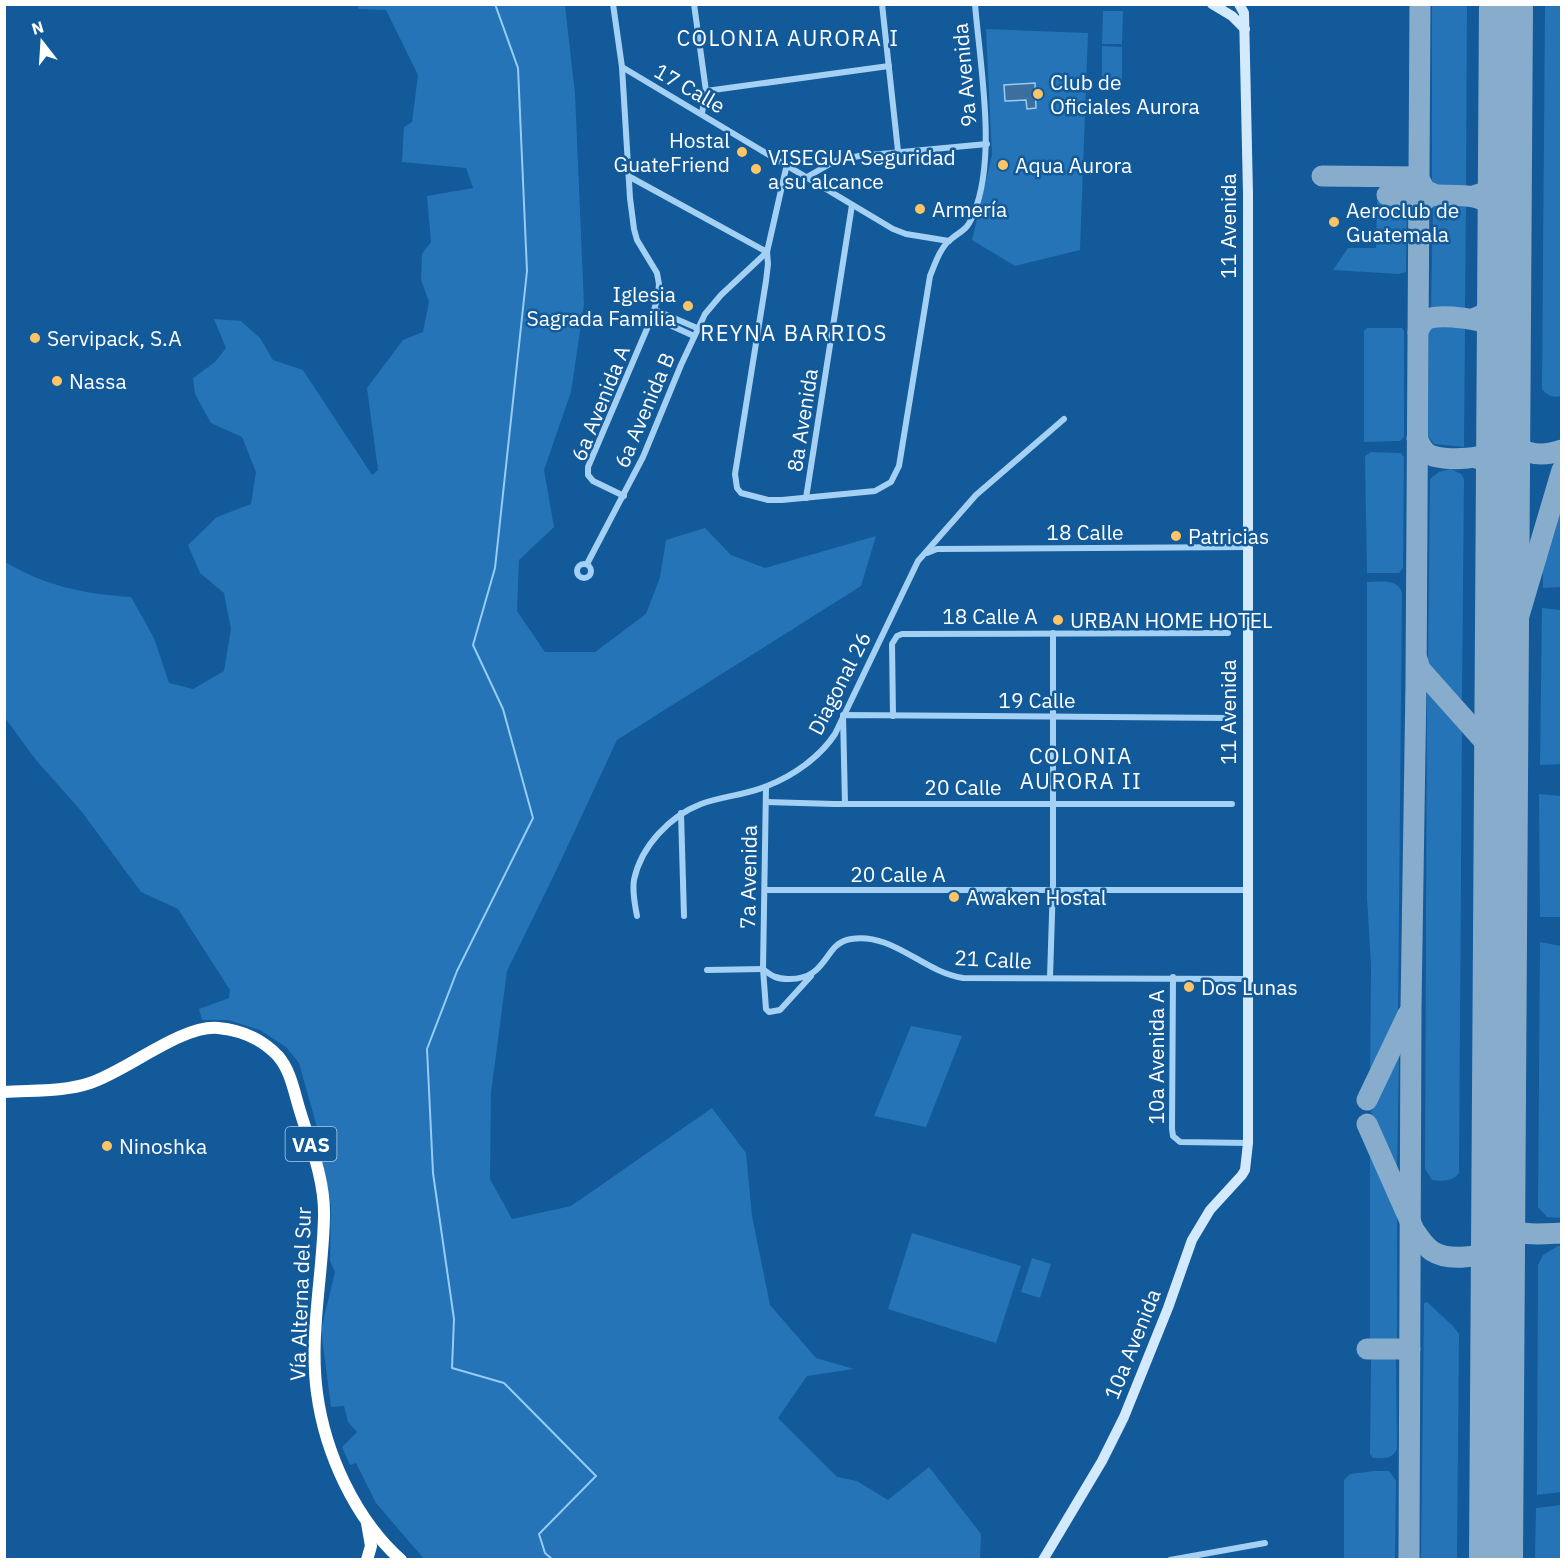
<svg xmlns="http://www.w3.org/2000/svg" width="1566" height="1564" font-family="'IBM Plex Sans',sans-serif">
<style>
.green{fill:#2474b7}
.water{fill:#3c6f9d;stroke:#96ccf7;stroke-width:1.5}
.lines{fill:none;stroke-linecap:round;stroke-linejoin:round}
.stream{stroke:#96ccf7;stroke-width:2}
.taxiway{stroke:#88accc;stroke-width:21}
.runway{stroke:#88accc;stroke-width:54}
.street{stroke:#a4d0f4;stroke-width:6}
.secondary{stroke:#d3e9fd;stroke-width:10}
.highway{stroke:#fff;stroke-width:12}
.poi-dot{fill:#ffc466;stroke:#125a99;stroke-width:2}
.labels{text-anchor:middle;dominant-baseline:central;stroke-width:5;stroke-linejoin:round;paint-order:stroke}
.shield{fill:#125a99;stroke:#b8cee0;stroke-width:1.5}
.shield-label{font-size:20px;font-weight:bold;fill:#fff}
.street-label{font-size:21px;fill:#fff;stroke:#125a99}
.poi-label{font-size:21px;fill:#fff;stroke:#125a99;text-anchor:start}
.neighbourhood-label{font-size:22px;letter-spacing:1.5px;fill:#fff;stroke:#125a99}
</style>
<rect width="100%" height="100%" fill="#125a99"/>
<g class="green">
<path d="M 357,5 L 565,5 L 575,94 L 584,304 L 571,392 L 544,470 L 554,527 L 519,560 L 517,611 L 545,652 L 595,652 L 646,614 L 660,577 L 666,540 L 705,528 L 731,555 L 765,568 L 876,536 L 861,586 L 617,740 L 556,871 L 507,971 L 491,1093 L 490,1179 L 512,1219 L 571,1206 L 712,1108 L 746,1153 L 752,1216 L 770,1305 L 816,1358 L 854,1369 L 807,1376 L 778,1418 L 837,1477 L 857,1481 L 888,1500 L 929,1467 L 981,1534 L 980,1559 L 424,1559 L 376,1503 L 356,1463 L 350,1465 L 342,1447 L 357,1432 L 348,1422 L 344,1406 L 331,1407 L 321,1330 L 335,1272 L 330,1261 L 331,1206 L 320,1150 L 322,1145 L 299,1063 L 286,1047 L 260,1030 L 228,1020 L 202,1020 L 199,1009 L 229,998 L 230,990 L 178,909 L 141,892 L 82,812 L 36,760 L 5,718 L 5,562 C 46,586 84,594 131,597 L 154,638 L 169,683 L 193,689 L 224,671 L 231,629 L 224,593 L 200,573 L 188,545 L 217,517 L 251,504 L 256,472 L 242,437 L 211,423 L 195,394 L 193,378 L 215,362 L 226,348 L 214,319 L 241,321 L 260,338 L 273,360 L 303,370 L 372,475 L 378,470 L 367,388 L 403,340 L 423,332 L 429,302 L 421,280 L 422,254 L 431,242 L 427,196 L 473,188 L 466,168 L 402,162 L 404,127 L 412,122 L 418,75 L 386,10 L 359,9 Z"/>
<polygon points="1432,5 1467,5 1466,187 1437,187 1432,181"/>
<path d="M 1545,5 L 1562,5 L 1562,396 C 1553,398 1547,396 1542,389 Z"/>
<polygon points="1103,11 1123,11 1122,44 1102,44"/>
<polygon points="986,29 1088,33 1080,250 1015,266 972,240 992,155"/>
<polygon points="1102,46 1122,47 1122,82 1102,82"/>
<polygon points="1377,201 1407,201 1406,272 1399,274 1333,270 1348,248 1376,248"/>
<polygon points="1433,202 1466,202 1465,313 1431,312"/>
<polygon points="1434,324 1465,324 1464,447 1434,444 1428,436 1429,329"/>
<polygon points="1367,328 1402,328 1404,331 1404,437 1400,441 1364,442 1364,331"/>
<polygon points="1371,452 1401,453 1404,457 1403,568 1399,573 1367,573 1365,456"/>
<polygon points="1451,469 1461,474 1464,479 1462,698 1460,700 1428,667 1430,479 1439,472"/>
<polygon points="1561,504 1561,587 1543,588 1543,567"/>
<path d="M 1367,582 C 1380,582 1398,578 1402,593 L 1398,1017 L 1370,1080 L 1371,965 L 1367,898 Z"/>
<polygon points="1542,608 1561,610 1561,764 1540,765"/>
<path d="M 1427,689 L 1462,726 L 1459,1173 C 1453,1182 1442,1181 1432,1180 L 1425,1169 Z"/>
<polygon points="1539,794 1561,796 1561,917 1540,917"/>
<polygon points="1540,942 1561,946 1561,1218 1547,1217 1538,1207"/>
<polygon points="911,1026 962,1036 926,1127 874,1116"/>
<polygon points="1394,1051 1398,1051 1399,1053 1397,1176 1371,1112"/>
<polygon points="1370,1147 1397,1211 1397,1341 1394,1344 1376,1344 1370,1338"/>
<polygon points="912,1233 1021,1266 996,1343 888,1309"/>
<polygon points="1558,1246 1561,1246 1561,1492 1537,1495 1538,1265 1543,1255"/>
<polygon points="1032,1258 1051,1264 1040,1298 1021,1292"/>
<polygon points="1427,1302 1453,1326 1459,1334 1457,1559 1421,1559 1424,1303"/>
<path d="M 1376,1356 L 1392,1356 L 1396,1360 L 1397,1449 C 1392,1460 1383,1458 1373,1458 L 1370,1454 L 1371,1360 Z"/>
<polygon points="1374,1471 1389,1471 1396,1481 1395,1559 1344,1559 1344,1480 1350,1474"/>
<polygon points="1561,1505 1561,1559 1535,1559 1536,1508"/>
</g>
<polygon class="water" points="1035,83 1036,108 1027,109 1026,100 1005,101 1004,85"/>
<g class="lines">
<polyline class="stream" points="495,4 518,68 527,271 495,568 473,645 503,709 533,818 457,971 427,1049 433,1173 454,1319 452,1368 504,1383 596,1476 539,1534 545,1553 553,1560"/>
<g class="taxiway">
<polyline points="1322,176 1418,177 1425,190 1435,195"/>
<polyline points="1387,195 1418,196"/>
<path d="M 1473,196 C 1490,191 1500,189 1505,170"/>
<path d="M 1424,201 L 1429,196 L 1435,195 C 1470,196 1496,191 1505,233"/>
<polyline points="1473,319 1493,310 1504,292"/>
<path d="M 1418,332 C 1420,326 1424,320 1430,318 C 1443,315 1484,318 1494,328 C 1499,333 1502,342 1504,349"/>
<path d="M 1503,429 C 1515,453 1537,459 1562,450"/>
<path d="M 1417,438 C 1420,444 1422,450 1428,454 C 1442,462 1493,460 1503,445"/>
<path d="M 1476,458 C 1489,460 1498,463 1503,475"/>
<polyline points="1417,659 1420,669 1427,677 1501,760"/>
<polyline points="1502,673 1562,470"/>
<path d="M 1475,729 C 1486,733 1492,731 1502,724"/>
<polyline points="1367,1100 1408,1014"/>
<path d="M 1367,1124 L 1414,1230 C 1419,1237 1424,1246 1432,1251 C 1447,1261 1476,1258 1491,1250 C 1501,1244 1509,1238 1519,1234"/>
<path d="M 1498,1223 C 1517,1237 1539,1234 1562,1233"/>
<polyline points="1474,1256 1491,1262 1498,1269"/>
<polyline points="1367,1349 1410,1349"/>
<polyline points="1409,1560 1411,1008 1416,684 1420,4"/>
</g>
<polyline class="runway" points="1496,1560 1506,4"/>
<g class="street">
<polyline points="613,4 622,67 630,198 634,229 637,240 657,273 659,284 658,296 652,317 588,467 588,475 593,481 624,496"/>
<polyline points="694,4 706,91 702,113"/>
<polyline points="882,4 898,151"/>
<polyline points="622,67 893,229 906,234 949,241"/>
<polyline points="706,91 889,66"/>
<path d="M 787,164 L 767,252 L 768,264 L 766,281 L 735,474 L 737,488 L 741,493 L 768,500 L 782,500 L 875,491 L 891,482 L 899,466 L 930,276 C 935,264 940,248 950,240 C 963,229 967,231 974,213 C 997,156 980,66 975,4"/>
<polyline points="807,177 835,161 859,156 987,144"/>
<polyline points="655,310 697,328"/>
<polyline points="652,317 694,336"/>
<polyline points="806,498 852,205"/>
<polyline points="927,553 937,549 1248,547"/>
<circle cx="584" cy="571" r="7"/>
<polyline points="587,564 643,457 681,365 705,314 721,295 767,252 630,177"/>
<polyline points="893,716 892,644 897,636 902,634 1228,633"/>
<polyline points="766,787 763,969 766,1009 769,1012 780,1010 811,976"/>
<polyline points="766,802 834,804 1232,804"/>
<polyline points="845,804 843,715 1231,718"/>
<polyline points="681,813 684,916"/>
<polyline points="765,890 1248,890"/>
<path d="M 637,916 C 635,905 632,892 634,880 C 641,846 670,816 701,804 C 723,796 746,795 767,786 C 793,776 820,757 835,734 L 918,561 L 976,495 L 1064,419"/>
<path d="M 763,969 C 771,976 777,979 788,979 C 829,980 823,943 851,939 C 893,932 923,972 963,978 L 1248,979"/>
<polyline points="707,970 763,969"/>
<polyline points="1050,977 1053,884 1053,633"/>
<polyline points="1173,977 1172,1129 1173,1136 1180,1142 1248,1143"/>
<polyline points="1170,1560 1265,1543"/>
</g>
<g class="secondary">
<polyline points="1212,4 1232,16 1245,29"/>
<polyline points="1043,1560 1102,1461 1124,1417 1168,1308 1192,1240 1210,1210 1242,1175 1245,1170 1248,1143 1248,194 1244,13 1239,4"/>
</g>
<g class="highway">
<path d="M 4,1092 C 33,1090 63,1092 90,1083 C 127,1071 181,1025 218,1028 C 241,1030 262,1039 278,1056 C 291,1071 294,1092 300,1111 C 310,1144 325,1180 324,1216 C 323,1275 309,1334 317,1393 C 325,1453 355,1519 401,1560"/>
<polyline points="367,1560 371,1546 367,1523"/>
</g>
</g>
<g class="poi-dot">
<circle cx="1038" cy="94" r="6"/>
<circle cx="742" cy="152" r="6"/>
<circle cx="1003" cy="165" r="6"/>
<circle cx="756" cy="169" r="6"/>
<circle cx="920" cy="209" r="6"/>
<circle cx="1334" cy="222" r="6"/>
<circle cx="688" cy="306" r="6"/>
<circle cx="35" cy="338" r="6"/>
<circle cx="57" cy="381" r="6"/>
<circle cx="1176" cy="536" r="6"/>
<circle cx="1058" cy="620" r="6"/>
<circle cx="954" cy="897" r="6"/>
<circle cx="1189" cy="987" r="6"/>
<circle cx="107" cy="1146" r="6"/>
</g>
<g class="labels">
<rect class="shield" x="285.5" y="1127" width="51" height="34" rx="4.5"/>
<g class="shield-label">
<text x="311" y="1144">VAS</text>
</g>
<g class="street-label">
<text transform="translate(964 75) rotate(-95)">9a Avenida</text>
<text transform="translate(690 88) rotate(30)">17 Calle</text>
<text transform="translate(1228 226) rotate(-90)">11 Avenida</text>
<text transform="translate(600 403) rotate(-68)">6a Avenida A</text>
<text transform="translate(644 410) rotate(-67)">6a Avenida B</text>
<text transform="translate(802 420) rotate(-81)">8a Avenida</text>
<text x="1085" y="532">18 Calle</text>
<text x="990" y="616">18 Calle A</text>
<text transform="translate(839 683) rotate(-63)">Diagonal 26</text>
<text x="1037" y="700">19 Calle</text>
<text transform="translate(1228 712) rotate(-90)">11 Avenida</text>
<text x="963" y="787">20 Calle</text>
<text x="898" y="874">20 Calle A</text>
<text transform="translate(748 877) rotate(-89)">7a Avenida</text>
<text transform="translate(993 959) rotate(3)">21 Calle</text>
<text transform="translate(1156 1057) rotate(-90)">10a Avenida A</text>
<text transform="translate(300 1294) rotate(-88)">Vía Alterna del Sur</text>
<text transform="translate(1132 1344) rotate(-68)">10a Avenida</text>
</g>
<g class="poi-label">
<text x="1050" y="82">Club de<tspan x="1050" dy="24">Oficiales Aurora</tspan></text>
<text x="730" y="140" text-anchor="end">Hostal<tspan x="730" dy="24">GuateFriend</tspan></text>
<text x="768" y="157">VISEGUA Seguridad<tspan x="768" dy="24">a su alcance</tspan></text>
<text x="1015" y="165">Aqua Aurora</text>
<text x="932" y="209">Armería</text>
<text x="1346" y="210">Aeroclub de<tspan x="1346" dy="24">Guatemala</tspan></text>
<text x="676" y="294" text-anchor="end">Iglesia<tspan x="676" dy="24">Sagrada Familia</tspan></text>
<text x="47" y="338">Servipack, S.A</text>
<text x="69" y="381">Nassa</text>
<text x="1188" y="536">Patricias</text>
<text x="1070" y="620">URBAN HOME HOTEL</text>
<text x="966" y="897">Awaken Hostal</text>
<text x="1201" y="987">Dos Lunas</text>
<text x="119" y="1146">Ninoshka</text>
</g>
<g class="neighbourhood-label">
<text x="788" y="37">COLONIA AURORA I</text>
<text x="794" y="332">REYNA BARRIOS</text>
<text x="1081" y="755">COLONIA<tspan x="1081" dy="25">AURORA II</tspan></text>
</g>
</g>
<rect width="1566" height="1564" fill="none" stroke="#ffffff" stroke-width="12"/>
<g transform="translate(42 42) rotate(343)" stroke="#125a99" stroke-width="4.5" paint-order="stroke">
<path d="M0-4.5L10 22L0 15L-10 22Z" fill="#ffffff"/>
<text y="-9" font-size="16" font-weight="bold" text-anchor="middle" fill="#ffffff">N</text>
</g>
</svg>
